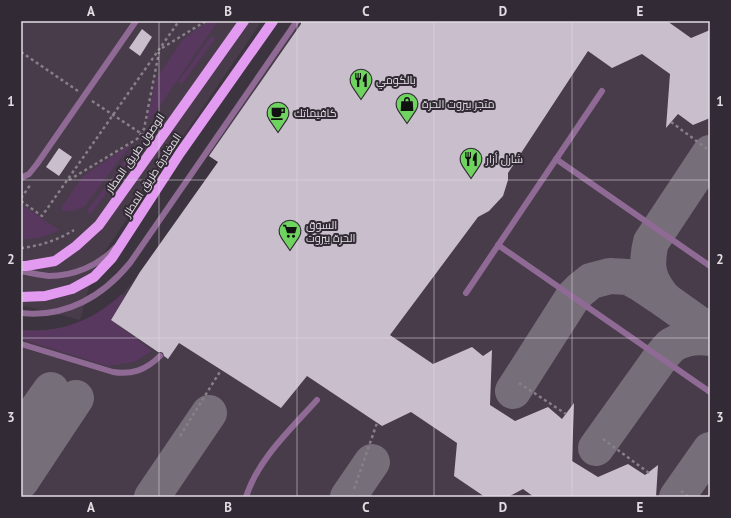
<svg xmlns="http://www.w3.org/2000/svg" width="731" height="518" font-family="'PT Sans',Cairo,sans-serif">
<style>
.built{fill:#483b4a}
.green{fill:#593860}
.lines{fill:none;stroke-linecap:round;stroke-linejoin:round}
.taxiway{stroke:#766e78;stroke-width:36}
.building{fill:#c9becb}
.path{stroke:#878088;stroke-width:2.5;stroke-dasharray:3 3;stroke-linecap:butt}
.service{stroke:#8e6a94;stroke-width:6}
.primary{stroke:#e39af1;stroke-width:10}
.primary-bridge{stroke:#e39af1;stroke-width:10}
.grid{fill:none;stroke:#e2dde3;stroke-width:1;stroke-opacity:0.55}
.labels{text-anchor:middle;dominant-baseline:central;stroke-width:4;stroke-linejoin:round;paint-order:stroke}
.poi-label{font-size:11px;fill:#e2dde3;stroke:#322a34;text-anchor:start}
.street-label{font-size:11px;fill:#e2dde3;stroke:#322a34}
.neatline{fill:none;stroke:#e2dde3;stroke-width:1.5}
.grid-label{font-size:13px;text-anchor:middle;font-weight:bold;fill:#e2dde3}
</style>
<rect width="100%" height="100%" fill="#3c343e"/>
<g class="built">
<polygon points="21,21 262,21 95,266 80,320 21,305"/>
<polygon points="293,21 710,21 710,497 21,497 21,330 40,331 66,327 89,318 99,312 111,304 122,295 131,284 218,162 203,151"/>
</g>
<g class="green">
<polygon points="208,21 218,21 150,120 147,119 156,79 183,39"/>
<polygon points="211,36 215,39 182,84 178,82"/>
<polygon points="129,145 130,146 85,206 74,211 63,211 61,208 83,176"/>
<polygon points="131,151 134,152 134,154 109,190 91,214 88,212 87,210 106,186"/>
<polygon points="21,204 59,230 43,237 21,240"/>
<path d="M 122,294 L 124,297 L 111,320 L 152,351 L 134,362 L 108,366 L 21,339 L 21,330 C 62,333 92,321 122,294 Z"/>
</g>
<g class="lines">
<g class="taxiway">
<path d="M 665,300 C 648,281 645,267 651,242 L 710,153"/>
<polyline points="513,391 573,297 580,290 591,281 610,276 628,277 641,284 665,300 710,332"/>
<polyline points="21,432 51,390"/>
<path d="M 596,448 L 661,357 C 664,354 668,348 672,345 C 683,338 697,336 710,338"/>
<polyline points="21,481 76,398"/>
<polyline points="152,497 209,413"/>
<polyline points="348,497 372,462"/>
<polyline points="677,497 710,450"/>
</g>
</g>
<g class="building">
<polygon points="301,21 667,21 691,38 710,30 710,118 693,125 678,114 666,128 670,74 642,54 612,68 588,51 508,173 508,180 503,196 489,211 478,217 390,335 433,364 472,347 483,356 492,350 490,405 515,421 548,407 562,419 574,403 572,461 598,477 628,464 645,475 658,465 656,497 534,497 523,489 508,497 485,497 454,476 457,443 411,412 382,426 307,376 281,408 179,343 168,359 164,356 163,353 161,352 158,352 111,320 140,272 218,162 209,156 301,24"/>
<polygon points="142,29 152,37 140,56 129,48"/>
<polygon points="59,148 72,157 59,176 46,167"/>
</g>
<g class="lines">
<g class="path">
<polyline points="162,48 206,21"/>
<polyline points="21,52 78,91"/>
<polyline points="92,101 148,138"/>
<polyline points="671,122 710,151"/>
<polyline points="69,180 137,139 141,134 144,129 159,52"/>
<polyline points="21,198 31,184"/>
<polyline points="21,201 42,216 179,21"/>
<path d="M 21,248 C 40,246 58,240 74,230"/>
<polyline points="519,383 566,414"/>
<polyline points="180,436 221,370"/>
<polyline points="603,439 649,473"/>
<polyline points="354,489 377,423"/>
<polyline points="681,491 689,497"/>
</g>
<g class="service">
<polyline points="556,159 710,266"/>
<polyline points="21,178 29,174 37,164 136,21"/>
<polyline points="498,245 710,392"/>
<path d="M 21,271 C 30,273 39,275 49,276 C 73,276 98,266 115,248"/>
<polyline points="466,293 602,91"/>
<path d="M 21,313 C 66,318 103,296 130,263 L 297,21"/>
<path d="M 21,344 L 113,372 C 132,375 146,370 160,356"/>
<path d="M 246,497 C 258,459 291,429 317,400"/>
</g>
<polyline class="primary" points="21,266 26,266 55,261 76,246 99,225 244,21"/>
<polyline class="primary-bridge" points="21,297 45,296 72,289 94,277 112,258 180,153 273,21"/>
</g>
<path class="grid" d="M 159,21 L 159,497M 297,21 L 297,497M 434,21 L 434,497M 572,21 L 572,497M 21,180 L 710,180M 21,338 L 710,338"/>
<defs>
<g id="restaurant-pin" transform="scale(1.15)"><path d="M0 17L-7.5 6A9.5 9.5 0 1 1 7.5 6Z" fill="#6fd35f" stroke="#322a34"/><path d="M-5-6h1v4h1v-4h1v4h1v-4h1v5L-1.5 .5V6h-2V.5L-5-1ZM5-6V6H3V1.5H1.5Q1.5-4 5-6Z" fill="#111"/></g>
<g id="shop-pin" transform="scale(1.15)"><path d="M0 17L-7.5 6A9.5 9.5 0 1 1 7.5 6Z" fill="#6fd35f" stroke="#322a34"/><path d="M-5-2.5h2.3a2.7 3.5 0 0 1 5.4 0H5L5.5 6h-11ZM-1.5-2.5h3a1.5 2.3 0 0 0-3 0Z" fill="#111"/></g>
<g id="cafe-pin" transform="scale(1.15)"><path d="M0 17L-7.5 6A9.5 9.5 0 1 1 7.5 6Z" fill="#6fd35f" stroke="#322a34"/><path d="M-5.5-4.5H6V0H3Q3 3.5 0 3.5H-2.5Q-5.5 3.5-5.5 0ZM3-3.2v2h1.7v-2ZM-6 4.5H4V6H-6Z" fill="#111"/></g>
<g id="supermarket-pin" transform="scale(1.15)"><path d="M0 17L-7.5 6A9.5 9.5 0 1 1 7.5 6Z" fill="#6fd35f" stroke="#322a34"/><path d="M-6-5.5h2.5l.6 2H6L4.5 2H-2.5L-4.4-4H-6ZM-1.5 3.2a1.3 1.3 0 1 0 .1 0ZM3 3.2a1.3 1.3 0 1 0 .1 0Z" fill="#111"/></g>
</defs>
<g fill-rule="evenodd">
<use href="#restaurant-pin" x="361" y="80"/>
<use href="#shop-pin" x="407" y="104"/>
<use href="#cafe-pin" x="278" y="113"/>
<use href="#restaurant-pin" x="471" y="159"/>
<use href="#supermarket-pin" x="290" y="231"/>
</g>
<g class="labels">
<g class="poi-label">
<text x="376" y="80">بالكومي</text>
<text x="422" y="104">متجر بيروت الحرة</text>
<text x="294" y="113">كافيماتك</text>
<text x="486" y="159">شارل أزار</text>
<text x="306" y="225">السوق<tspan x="306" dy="13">الحرة بيروت</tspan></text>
</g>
<g class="street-label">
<text transform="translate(135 153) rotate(-55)">الوصول طريق المطار</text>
<text transform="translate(152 175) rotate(-57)">المغادرة طريق المطار</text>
</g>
</g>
<rect width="731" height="518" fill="none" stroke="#322a34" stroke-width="44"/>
<rect x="22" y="22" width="687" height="474" class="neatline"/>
<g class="grid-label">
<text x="91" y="16">A</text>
<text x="228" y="16">B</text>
<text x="366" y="16">C</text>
<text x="503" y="16">D</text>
<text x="640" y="16">E</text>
<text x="11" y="106">1</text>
<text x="720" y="106">1</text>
<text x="11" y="264">2</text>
<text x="720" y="264">2</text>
<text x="11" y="422">3</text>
<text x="720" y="422">3</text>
<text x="91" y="512">A</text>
<text x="228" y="512">B</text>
<text x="366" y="512">C</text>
<text x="503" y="512">D</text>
<text x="640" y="512">E</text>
</g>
</svg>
